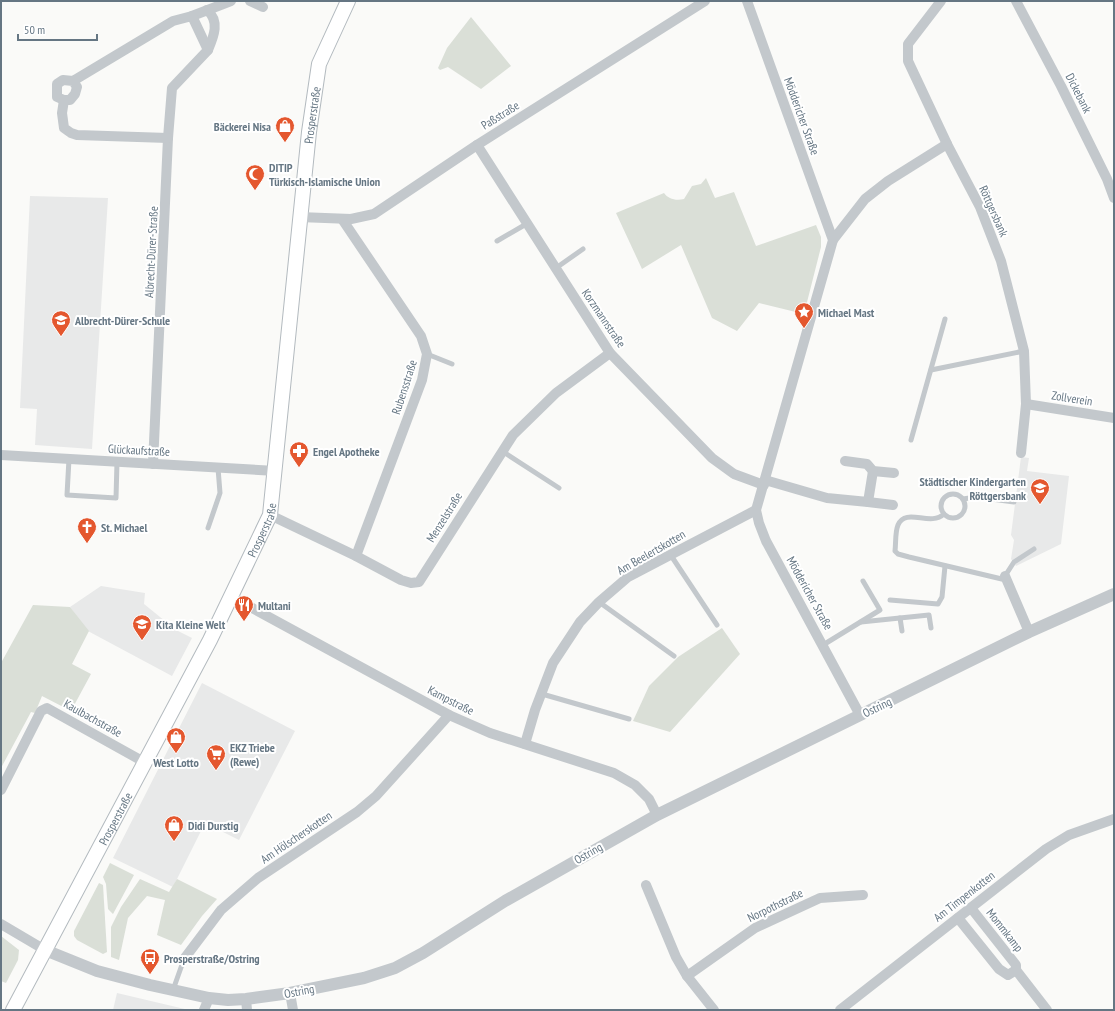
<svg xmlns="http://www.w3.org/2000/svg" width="1115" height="1011" font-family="'PT Sans Narrow',sans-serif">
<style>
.built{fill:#e8e9e9}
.green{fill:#dadfd7}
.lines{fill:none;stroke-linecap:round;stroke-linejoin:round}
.secondary-casing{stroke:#b3babf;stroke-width:16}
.service{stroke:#c3c8cc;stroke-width:5}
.minor{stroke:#c3c8cc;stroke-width:10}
.tertiary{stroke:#c3c8cc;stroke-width:12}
.secondary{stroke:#fff;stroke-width:14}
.labels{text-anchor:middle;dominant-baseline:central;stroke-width:4;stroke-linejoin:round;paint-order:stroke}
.street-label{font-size:12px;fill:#657683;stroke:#fff}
.poi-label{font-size:12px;font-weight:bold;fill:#657683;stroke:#fff;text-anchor:start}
</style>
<rect width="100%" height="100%" fill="#fafaf8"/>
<g class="built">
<polygon points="30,196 108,198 92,449 35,445 37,409 20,408"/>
<polygon points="1021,457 1029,458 1027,471 1069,476 1061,544 1016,566 1011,559 1014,540 1011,535"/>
<polygon points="101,586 145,593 144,604 176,630 192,638 172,676 86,630 70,607"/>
<polygon points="202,683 295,731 239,840 205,823 173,887 113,858"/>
<polygon points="117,993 189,1010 113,1010"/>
</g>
<g class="green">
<polygon points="471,17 511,66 481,89 448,67 440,70 438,68 447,48"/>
<path d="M 706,178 L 715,198 L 734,192 L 756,246 L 816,225 L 821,237 L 821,247 L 804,314 L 759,303 L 737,331 L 712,318 L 681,245 L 642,269 L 616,213 L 664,193 C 668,199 676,201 684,199 L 692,186 L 701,184 Z"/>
<polygon points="33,605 70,607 89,631 72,664 91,674 71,711 42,696 35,713 31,712 1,768 1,663"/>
<polygon points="722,628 740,654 670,732 633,721 649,686 678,657"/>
<polygon points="110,863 134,875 113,914 108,909 106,884 103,877"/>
<polygon points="140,879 169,892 177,879 217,899 202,916 181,945 157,935 165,900 147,896 128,918 119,960 111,957 111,927 121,907"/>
<polygon points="99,883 103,885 107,952 103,954 77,940 74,936 74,931"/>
<polygon points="1,936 19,950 18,960 6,983 1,981"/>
</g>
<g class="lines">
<g class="secondary-casing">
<g id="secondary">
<path id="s1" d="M 13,1010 L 210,640 L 270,515 L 309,132 L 319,64 L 348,1"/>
</g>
</g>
<g class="service">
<polyline points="497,241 528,223"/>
<polyline points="556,268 583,249"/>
<polyline points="427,354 452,364"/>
<polyline points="931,370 1024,351"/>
<polyline points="911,440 945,319"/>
<polyline points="502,451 559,488"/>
<polyline points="69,459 67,495 116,498 117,462"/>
<circle cx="953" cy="506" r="12"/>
<polyline points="963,499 976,497 1014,502"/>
<path d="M 944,514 C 930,527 906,507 898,525 C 895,532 896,543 895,551 L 898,554 L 909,557 L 1006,580"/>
<polyline points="208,528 220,493 218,468"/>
<polyline points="670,554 717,625"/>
<polyline points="1005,576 1014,562 1034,549"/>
<polyline points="890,600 938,604 942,597 945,566"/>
<polyline points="599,602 674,656"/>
<polyline points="900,618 902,631"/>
<polyline points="861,622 929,615 931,628"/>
<polyline points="823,645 880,610 863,581"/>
<polyline points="542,694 629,719"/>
<polyline points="173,990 184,959"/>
</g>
<g class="minor">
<polyline points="250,1 263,7"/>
<polyline points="747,1 833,240 756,510 759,523 766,541 860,715"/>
<polyline points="941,1 908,44 908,61 947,144 980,207 1001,261 1024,351 1026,404 1021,453"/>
<polyline points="1016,1 1061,86 1107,179 1114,198"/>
<path d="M 207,10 C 220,21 214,36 208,50"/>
<polyline points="192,16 231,1"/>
<polyline points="73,81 77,87 75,94 70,100 64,100 57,97 57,84 63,80 73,81 173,21 192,16 208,50 172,88 168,138 153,464"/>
<polyline points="64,100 62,113 64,128 71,133 77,135 168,138"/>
<polyline points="477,145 610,353 712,458 734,474 764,485"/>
<polyline points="299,217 351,219 374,214 477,145 705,1"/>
<polyline points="342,219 421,336 427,354 422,380 356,556"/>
<polyline points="833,240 865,199 888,181 947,144"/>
<polyline points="1026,404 1114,418"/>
<polyline points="1,455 276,471"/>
<polyline points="845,461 867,464 873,471 894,473"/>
<polyline points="765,480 827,498 868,502 873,471"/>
<polyline points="868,502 893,505"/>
<polyline points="270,515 356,556 401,580 411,583 419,582 513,435 556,393 610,353"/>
<polyline points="1005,576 1029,632"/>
<polyline points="232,597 449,715 490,733 614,773 635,785 649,799 657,815"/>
<polyline points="525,744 535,710 553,663 580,622 599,602 628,577 756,510"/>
<polyline points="1,790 41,711 47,708 146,763"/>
<polyline points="646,885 676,957 687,976 714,1010"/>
<polyline points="971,908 1016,965 1016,970 1047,1010"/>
<polyline points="958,918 999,969 1008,975 1016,970"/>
<polyline points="1,924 45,950"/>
<polyline points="184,959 221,910 258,878 357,812 376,796 449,715"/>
<polyline points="687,976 755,928 820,898 863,895"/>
<polyline points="290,993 293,1010"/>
<polyline points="246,999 247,1010"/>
<polyline points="204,1010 209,998"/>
<polyline points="840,1010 1046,849 1069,835 1114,819"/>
</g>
<polyline class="tertiary" points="45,950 97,971 150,985 209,998 228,1000 246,999 290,993 364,978 395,968 423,953 505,901 657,815 1029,632 1114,594"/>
<use href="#secondary" class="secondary"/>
</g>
<defs>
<g id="shop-pin" transform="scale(1)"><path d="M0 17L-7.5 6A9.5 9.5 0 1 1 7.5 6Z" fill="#e4572e" stroke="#fff"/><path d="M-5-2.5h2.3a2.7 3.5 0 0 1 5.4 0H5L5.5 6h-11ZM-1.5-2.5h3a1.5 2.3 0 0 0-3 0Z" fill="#fff"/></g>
<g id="mosque-pin" transform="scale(1)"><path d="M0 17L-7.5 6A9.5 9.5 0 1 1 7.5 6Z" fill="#e4572e" stroke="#fff"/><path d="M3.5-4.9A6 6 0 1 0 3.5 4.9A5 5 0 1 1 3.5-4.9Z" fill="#fff"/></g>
<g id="sight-pin" transform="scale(1)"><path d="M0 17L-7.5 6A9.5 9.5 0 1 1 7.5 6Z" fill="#e4572e" stroke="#fff"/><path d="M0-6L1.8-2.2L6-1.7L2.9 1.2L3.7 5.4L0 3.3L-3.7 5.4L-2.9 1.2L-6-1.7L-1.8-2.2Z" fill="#fff"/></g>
<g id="school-pin" transform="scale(1)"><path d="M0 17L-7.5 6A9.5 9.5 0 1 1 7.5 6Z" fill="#e4572e" stroke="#fff"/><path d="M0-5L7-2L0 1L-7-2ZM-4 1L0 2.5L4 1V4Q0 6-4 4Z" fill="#fff"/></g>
<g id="pharmacy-pin" transform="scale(1)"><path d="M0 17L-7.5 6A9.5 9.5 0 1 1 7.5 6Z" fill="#e4572e" stroke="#fff"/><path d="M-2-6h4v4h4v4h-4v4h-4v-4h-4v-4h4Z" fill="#fff"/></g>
<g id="church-pin" transform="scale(1)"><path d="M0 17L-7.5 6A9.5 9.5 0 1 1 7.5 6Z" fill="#e4572e" stroke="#fff"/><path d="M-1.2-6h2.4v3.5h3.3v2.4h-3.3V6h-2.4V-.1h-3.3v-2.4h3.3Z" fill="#fff"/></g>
<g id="restaurant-pin" transform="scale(1)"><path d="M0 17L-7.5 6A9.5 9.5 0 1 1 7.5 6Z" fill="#e4572e" stroke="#fff"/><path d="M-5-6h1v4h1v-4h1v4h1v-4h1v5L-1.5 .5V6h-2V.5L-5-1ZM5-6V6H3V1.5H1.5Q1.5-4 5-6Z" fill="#fff"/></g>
<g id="supermarket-pin" transform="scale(1)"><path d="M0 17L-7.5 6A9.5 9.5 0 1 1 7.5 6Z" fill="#e4572e" stroke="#fff"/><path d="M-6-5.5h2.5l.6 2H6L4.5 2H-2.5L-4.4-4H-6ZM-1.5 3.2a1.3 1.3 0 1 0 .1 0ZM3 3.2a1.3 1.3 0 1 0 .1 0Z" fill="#fff"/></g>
<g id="bus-pin" transform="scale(1)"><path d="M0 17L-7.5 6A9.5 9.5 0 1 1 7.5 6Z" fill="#e4572e" stroke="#fff"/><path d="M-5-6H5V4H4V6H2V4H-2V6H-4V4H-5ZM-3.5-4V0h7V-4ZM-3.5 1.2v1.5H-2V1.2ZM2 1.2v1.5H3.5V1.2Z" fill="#fff"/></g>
</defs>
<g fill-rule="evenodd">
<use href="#shop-pin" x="285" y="126"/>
<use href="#mosque-pin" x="255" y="174"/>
<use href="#sight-pin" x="804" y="312"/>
<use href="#school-pin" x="61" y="320"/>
<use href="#pharmacy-pin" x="299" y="451"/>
<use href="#school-pin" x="1040" y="488"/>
<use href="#church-pin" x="87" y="527"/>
<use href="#restaurant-pin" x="244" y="605"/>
<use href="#school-pin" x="142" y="624"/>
<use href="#shop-pin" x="176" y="737"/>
<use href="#supermarket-pin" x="216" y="754"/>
<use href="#shop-pin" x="174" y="825"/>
<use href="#bus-pin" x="150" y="958"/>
</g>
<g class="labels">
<g class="street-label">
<text transform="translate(1079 93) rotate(63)">Dickebank</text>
<text stroke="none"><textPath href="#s1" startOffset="960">Prosperstraße</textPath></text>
<text transform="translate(500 115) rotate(-32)">Paßstraße</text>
<text transform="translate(802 116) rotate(70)">Möddericher Straße</text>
<text transform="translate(994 211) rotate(66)">Röttgersbank</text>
<text transform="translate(151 252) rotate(-87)">Albrecht-Dürer-Straße</text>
<text transform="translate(604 318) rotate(56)">Korzmannstraße</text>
<text transform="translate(404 387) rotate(-72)">Rubensstraße</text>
<text transform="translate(1072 398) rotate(9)">Zollverein</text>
<text transform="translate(139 450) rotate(3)">Glückaufstraße</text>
<text transform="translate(444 517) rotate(-58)">Menzelstraße</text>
<text stroke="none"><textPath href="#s1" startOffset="541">Prosperstraße</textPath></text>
<text transform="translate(651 552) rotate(-30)">Am Beelertskotten</text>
<text transform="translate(810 593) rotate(61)">Möddericher Straße</text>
<text transform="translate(451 700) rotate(27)">Kampstraße</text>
<text transform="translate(877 707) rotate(-26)">Ostring</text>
<text transform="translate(93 718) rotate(29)">Kaulbachstraße</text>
<text stroke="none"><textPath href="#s1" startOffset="217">Prosperstraße</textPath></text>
<text transform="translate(296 837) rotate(-34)">Am Hölscherskotten</text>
<text transform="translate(588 853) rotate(-30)">Ostring</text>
<text transform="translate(964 896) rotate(-38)">Am Timpenkotten</text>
<text transform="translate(775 905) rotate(-26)">Norpothstraße</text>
<text transform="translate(1005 930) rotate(52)">Mommkamp</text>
<text transform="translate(299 991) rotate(-11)">Ostring</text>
</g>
<g class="poi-label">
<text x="271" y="126" text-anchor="end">Bäckerei Nisa</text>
<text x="269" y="167">DITIP<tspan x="269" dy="14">Türkisch-Islamische Union</tspan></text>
<text x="818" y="312">Michael Mast</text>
<text x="75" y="320">Albrecht-Dürer-Schule</text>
<text x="313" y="451">Engel Apotheke</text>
<text x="1026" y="481" text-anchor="end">Städtischer Kindergarten<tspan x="1026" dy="14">Röttgersbank</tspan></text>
<text x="101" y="527">St. Michael</text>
<text x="258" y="605">Multani</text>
<text x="156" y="624">Kita Kleine Welt</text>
<text x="230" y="747">EKZ Triebe<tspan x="230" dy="14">(Rewe)</tspan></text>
<text x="176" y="762" text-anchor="middle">West Lotto</text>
<text x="188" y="825">Didi Durstig</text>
<text x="164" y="958">Prosperstraße/Ostring</text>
</g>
</g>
<rect width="1115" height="1011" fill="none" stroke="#657683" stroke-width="4"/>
<path d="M18 34v6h79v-6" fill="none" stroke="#657683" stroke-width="2"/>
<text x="24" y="34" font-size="12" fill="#657683" stroke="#ffffff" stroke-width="3" paint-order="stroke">50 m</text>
</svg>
